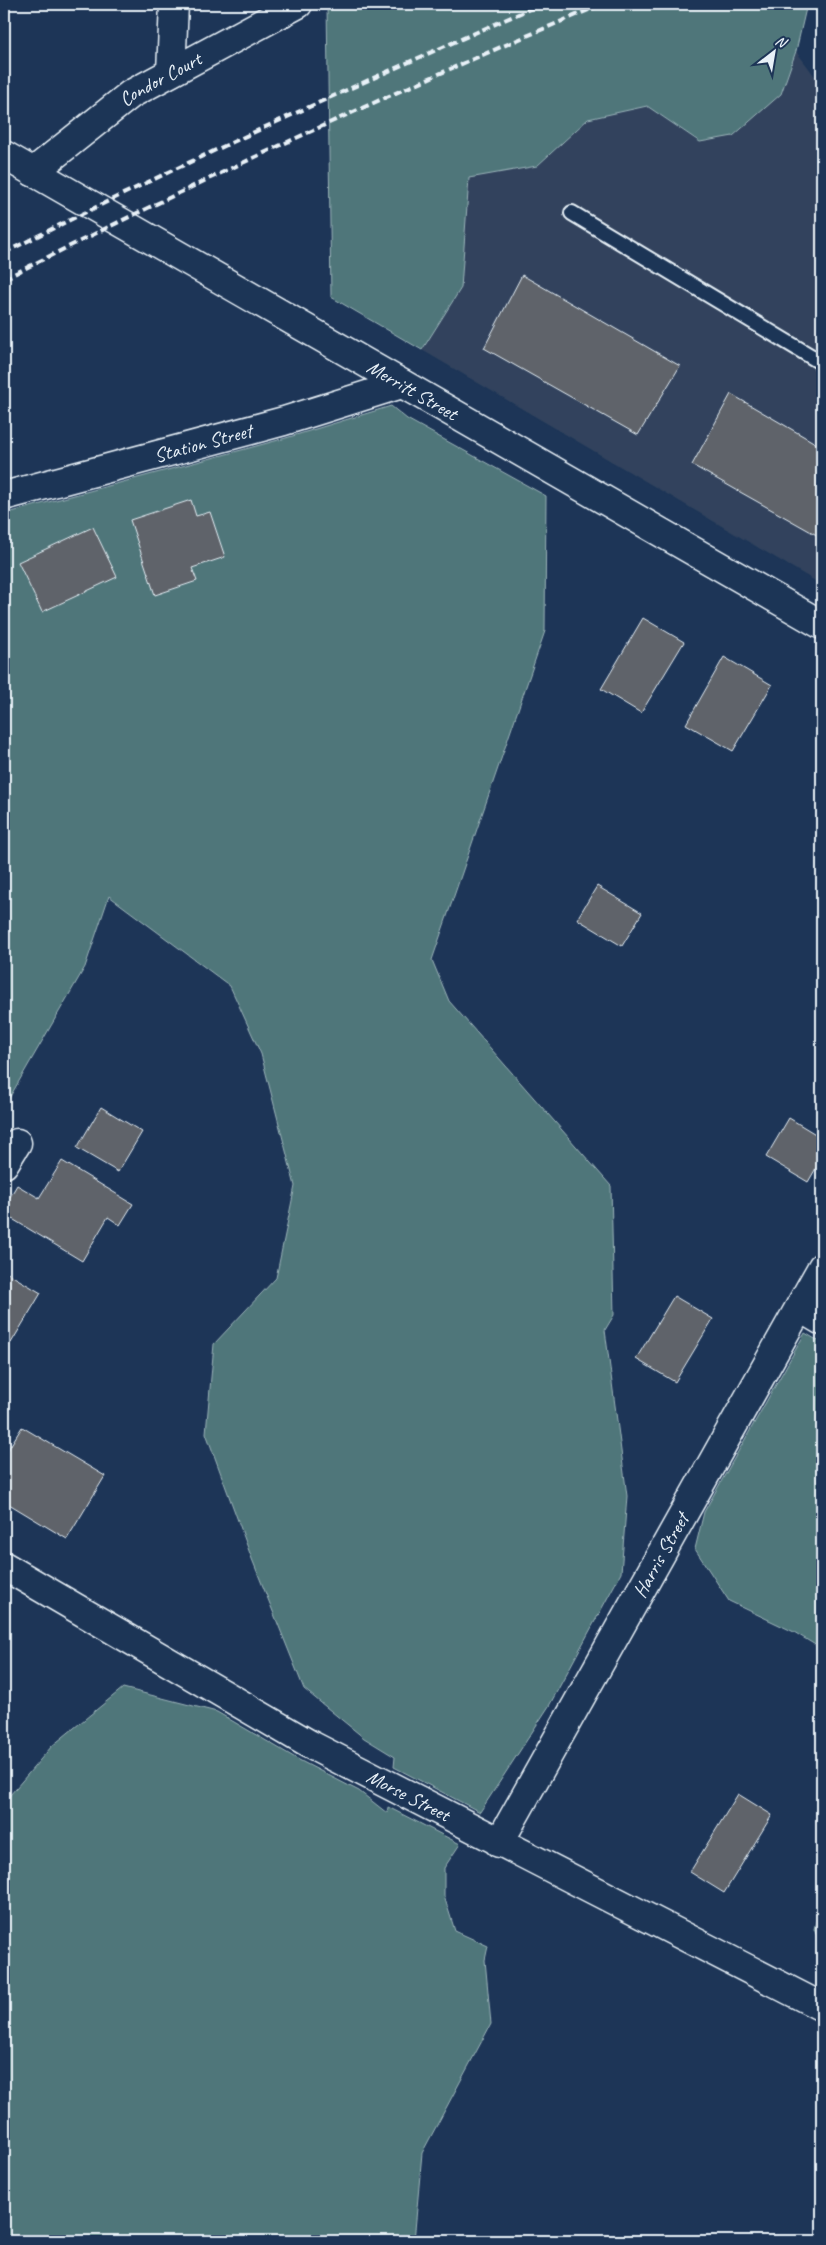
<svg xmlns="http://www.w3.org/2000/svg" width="826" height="2245" font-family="Caveat,sans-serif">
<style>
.built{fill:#31435d}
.green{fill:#4f767a;stroke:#9cb4b9}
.building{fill:#5f646a;stroke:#e8f1f8}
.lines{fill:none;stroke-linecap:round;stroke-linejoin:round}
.lane-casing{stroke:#e8f1f8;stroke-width:18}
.street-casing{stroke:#e8f1f8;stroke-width:31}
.secondary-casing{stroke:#e8f1f8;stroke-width:31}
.lane{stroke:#1d3557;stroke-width:14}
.street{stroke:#1d3557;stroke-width:28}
.secondary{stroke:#1d3557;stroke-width:28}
.rail{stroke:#e8f1f8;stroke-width:4;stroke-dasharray:8 4;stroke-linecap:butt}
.labels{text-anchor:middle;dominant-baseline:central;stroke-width:4;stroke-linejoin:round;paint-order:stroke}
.street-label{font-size:20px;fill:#e8f1f8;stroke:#1d3557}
</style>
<rect width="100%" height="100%" fill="#1d3557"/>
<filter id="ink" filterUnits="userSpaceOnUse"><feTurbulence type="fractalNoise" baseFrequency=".02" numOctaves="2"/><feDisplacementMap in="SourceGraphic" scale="10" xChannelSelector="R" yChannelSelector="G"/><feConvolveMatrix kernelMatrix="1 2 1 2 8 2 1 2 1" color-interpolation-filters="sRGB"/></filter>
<g filter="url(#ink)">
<polygon class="built" points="796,51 822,86 822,585 422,350 461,288 469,178 537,166 588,119 647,106 700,142 781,94"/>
<g class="green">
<polygon points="327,4 807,4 796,51 781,94 733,136 700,142 647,106 588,119 537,166 469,178 461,288 422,350 331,297"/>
<polygon points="391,406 407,419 546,496 545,631 432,960 449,1001 611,1186 614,1315 605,1330 627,1496 621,1573 549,1706 480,1812 394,1767 395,1757 364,1738 304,1689 252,1559 206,1433 214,1344 276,1278 295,1186 261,1054 230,986 109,896 85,967 4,1107 4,514 286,438"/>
<polygon points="805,1333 822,1343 822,1649 794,1632 729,1601 695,1549 704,1512"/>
<polygon points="123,1688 217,1712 299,1760 359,1791 387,1813 388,1807 460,1844 444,1868 444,1896 455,1931 488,1946 485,1960 491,2024 422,2153 414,2241 4,2241 4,1802 52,1746"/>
<polygon points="822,1899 822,1948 814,1929"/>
</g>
<g class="building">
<polygon points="522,275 680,366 638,435 484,348"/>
<polygon points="731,394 822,447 822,538 692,465"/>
<polygon points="191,500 196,516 210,512 225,557 192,568 197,581 155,595 130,520"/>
<polygon points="93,527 117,577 42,612 18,562"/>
<polygon points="643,618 684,642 641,713 601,689"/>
<polygon points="724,657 772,685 733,751 686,724"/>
<polygon points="597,886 642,913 622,946 577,919"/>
<polygon points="101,1107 142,1132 118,1172 77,1148"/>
<polygon points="789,1118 822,1138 822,1158 808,1182 766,1157"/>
<polygon points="62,1161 133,1204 120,1225 108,1217 82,1261 4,1214 4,1207 17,1185 39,1198"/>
<polygon points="4,1271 41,1293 11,1343 4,1339"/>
<polygon points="674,1296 713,1319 675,1382 636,1359"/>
<polygon points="22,1427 105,1476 67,1539 4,1501 4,1456"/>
<polygon points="738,1794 772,1815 724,1893 690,1872"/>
</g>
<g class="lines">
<g class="lane-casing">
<polyline id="lane" points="572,213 822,363"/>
</g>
<g class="street-casing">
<g id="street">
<polyline points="171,72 174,4"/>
<path id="s1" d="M 33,172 L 131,94 L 298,4"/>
<path id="s2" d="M 4,496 L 284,421 L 402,384"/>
<polyline points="4,1164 17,1143"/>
<polyline points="800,1308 822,1321"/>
<path id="s3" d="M 4,1566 L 309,1744 L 822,2007"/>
<path id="s4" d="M 499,1843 L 822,1267"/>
</g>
</g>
<g class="secondary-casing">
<g id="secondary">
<path id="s5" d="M 4,155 L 822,625"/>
</g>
</g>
<use href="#lane" class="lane"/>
<use href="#street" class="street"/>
<use href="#secondary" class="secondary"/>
<g class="rail">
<path d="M 4,253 C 179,164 360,83 541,4"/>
<path d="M 4,279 C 200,180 400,88 603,4"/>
</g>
</g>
</g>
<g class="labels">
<g class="street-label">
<text stroke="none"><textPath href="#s1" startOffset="158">Condor Court</textPath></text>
<text stroke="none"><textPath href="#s5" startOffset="471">Merritt Street</textPath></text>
<text stroke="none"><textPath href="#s2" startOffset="206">Station Street</textPath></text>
<text stroke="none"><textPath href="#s4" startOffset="330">Harris Street</textPath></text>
<text stroke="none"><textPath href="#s3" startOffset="465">Morse Street</textPath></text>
</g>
</g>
<rect width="826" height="2245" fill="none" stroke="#1d3557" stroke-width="20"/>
<rect x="10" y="10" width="806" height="2225" fill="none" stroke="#e8f1f8" stroke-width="2" filter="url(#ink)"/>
<g transform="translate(774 52) rotate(31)" stroke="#1d3557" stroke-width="4" paint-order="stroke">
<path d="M0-4L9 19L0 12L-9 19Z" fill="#e8f1f8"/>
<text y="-8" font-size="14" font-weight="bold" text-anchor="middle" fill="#e8f1f8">N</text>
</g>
</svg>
